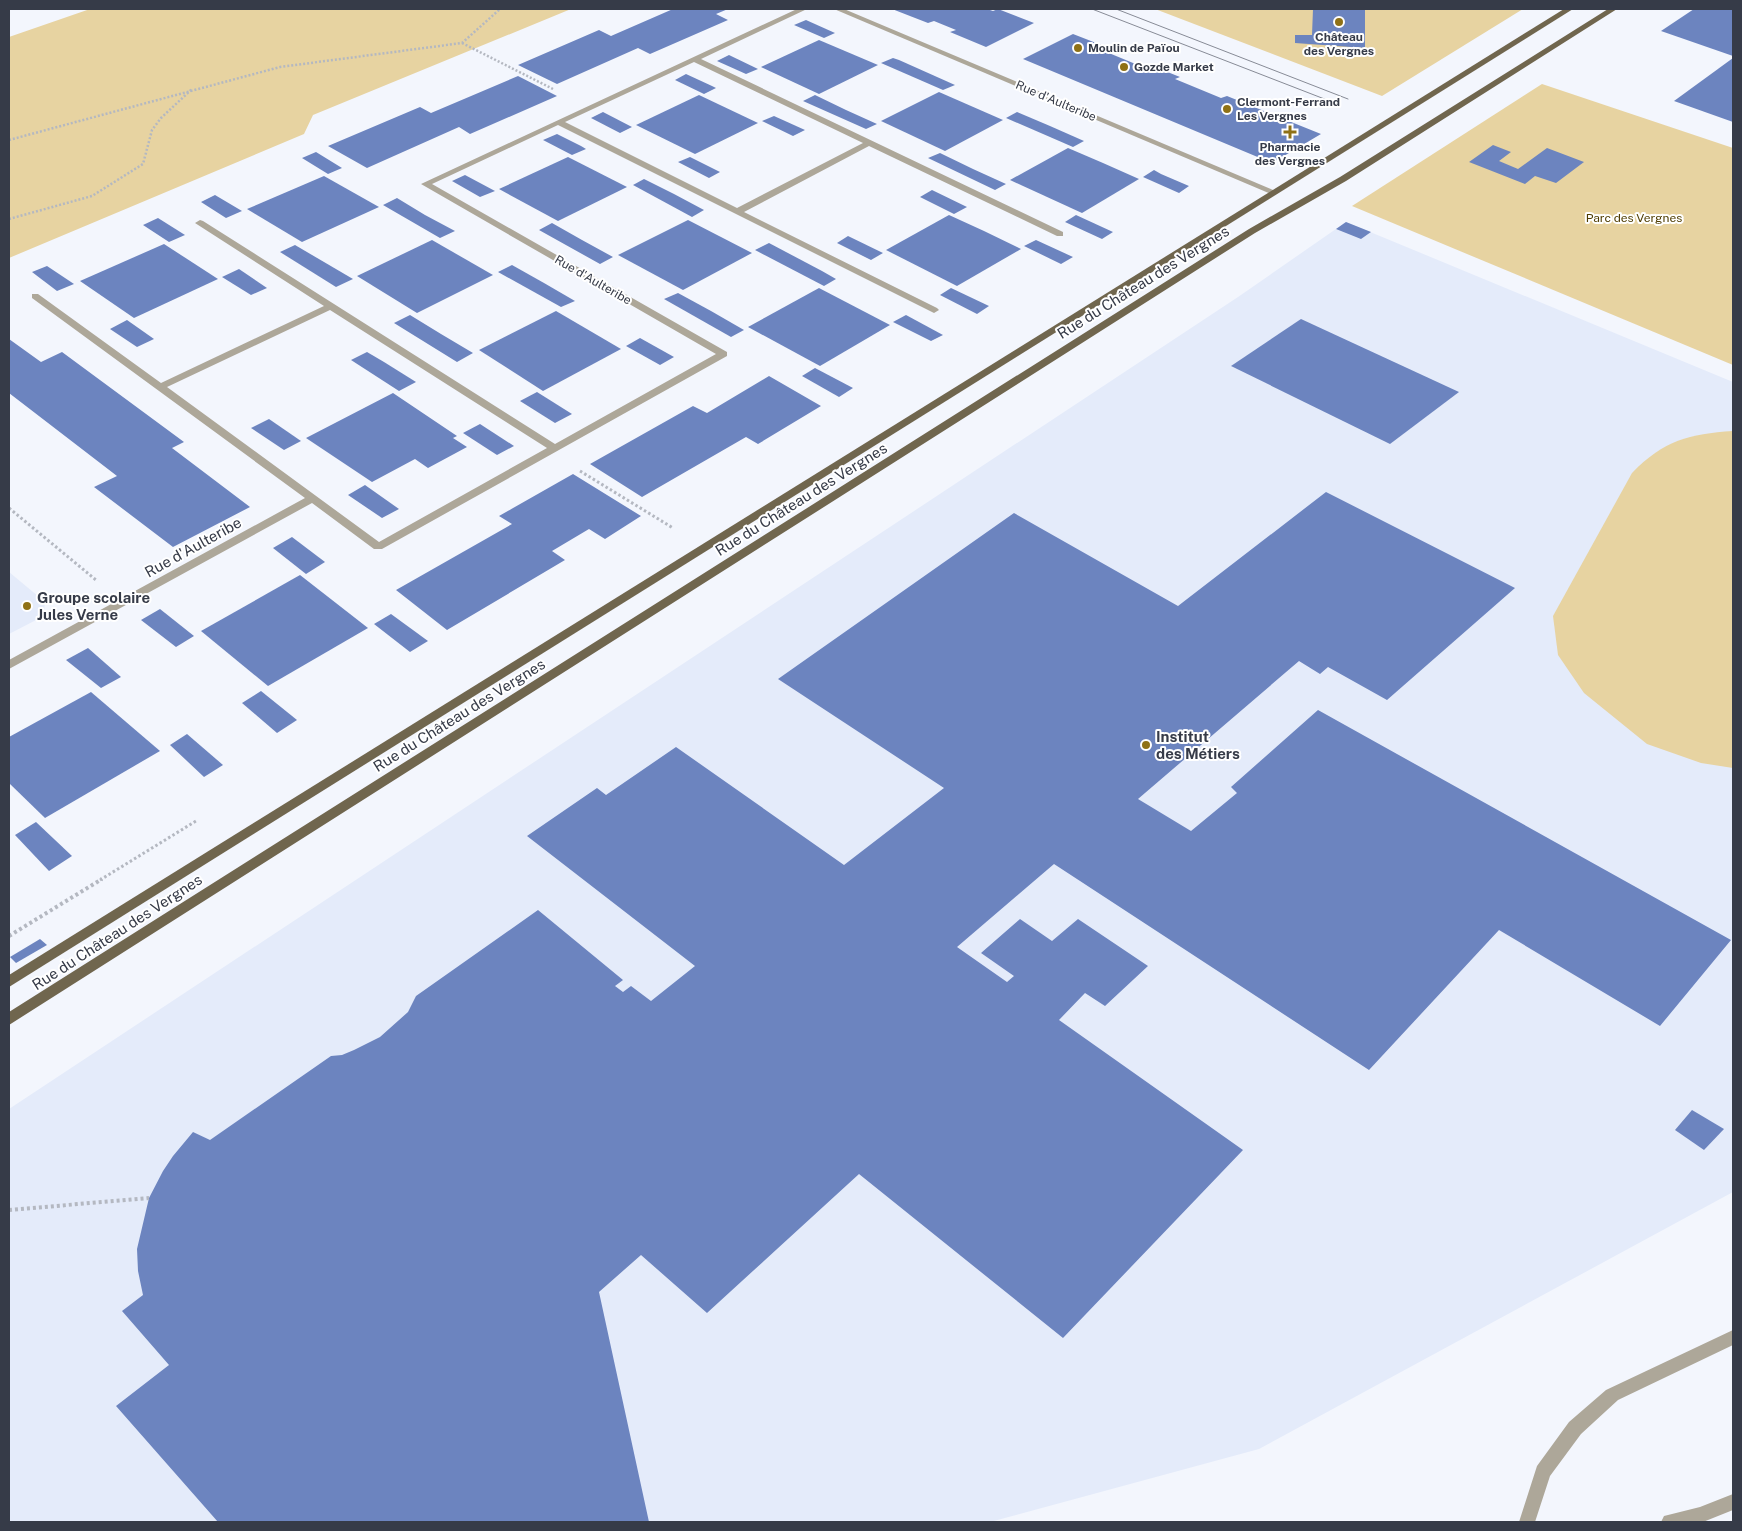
<svg xmlns="http://www.w3.org/2000/svg" width="1742" height="1531" font-family="'Public Sans',sans-serif">
<style>
.built{fill:#e4ebfa}
.green{fill:#e7d3a1}
.building{fill:#6c84bf}
.lines{fill:none;stroke-linecap:round;stroke-linejoin:round}
.path-far2{stroke:#b4b8c1;stroke-width:2.5;stroke-dasharray:2 2;stroke-linecap:butt}
.path-far1{stroke:#b4b8c1;stroke-width:3;stroke-dasharray:2.5 2.5;stroke-linecap:butt}
.path{stroke:#b4b8c1;stroke-width:4;stroke-dasharray:3 3;stroke-linecap:butt}
.minor{fill:#ada799;fill-rule:evenodd}
.major{fill:#70664e;fill-rule:evenodd}
.tram{stroke:#878b96;stroke-width:1}
.poi-dot{fill:#8f7116;stroke:#fff;stroke-width:2}
.labels{text-anchor:middle;dominant-baseline:central;stroke-width:4;stroke-linejoin:round;paint-order:stroke}
.far-poi-label{font-size:12px;font-weight:bold;fill:#363b48;stroke:#fff;text-anchor:start}
.far-street-label{font-size:12px;fill:#363b48;stroke:#fff}
.far-park-label{font-size:12px;fill:#4e3c01;stroke:#fff}
.street-label{font-size:15px;fill:#363b48;stroke:#fff}
.poi-label{font-size:15px;font-weight:bold;fill:#363b48;stroke:#fff;text-anchor:start}
</style>
<rect width="100%" height="100%" fill="#f3f6fd"/>
<g class="built">
<polygon points="1346,222 1733,382 1733,1192 1259,1449 990,1522 9,1522 9,1109 1238,297"/>
<polygon points="9,572 45,602 44,611 40,618 9,634"/>
</g>
<g class="green">
<polygon points="90,9 571,9 313,115 304,134 9,258 9,37"/>
<polygon points="1155,9 1523,9 1382,96"/>
<polygon points="1542,84 1733,148 1733,365 1352,206"/>
<path d="M 1733,431 L 1733,768 L 1701,763 L 1647,744 L 1584,693 L 1558,655 L 1553,616 L 1632,473 C 1664,440 1689,434 1733,431 Z"/>
</g>
<g class="building">
<polygon points="673,9 728,9 716,14 728,20 650,54 638,48 557,84 518,65 599,30 611,36"/>
<polygon points="892,9 987,9 993,11 998,9 1034,23 986,47 950,32 956,30 934,21 928,23"/>
<polygon points="1313,9 1365,9 1365,48 1295,43 1295,35 1312,35"/>
<polygon points="1694,9 1733,9 1733,56 1661,31"/>
<polygon points="806,20 835,33 824,38 794,25"/>
<polygon points="1073,34 1109,48 1104,51 1150,70 1155,67 1180,77 1175,79 1221,98 1227,96 1321,134 1272,163 1023,59"/>
<polygon points="819,40 878,65 819,94 761,67"/>
<polygon points="729,55 758,69 746,74 717,61"/>
<polygon points="893,58 899,60 955,85 943,90 881,63"/>
<polygon points="1733,58 1733,122 1674,101"/>
<polygon points="686,74 712,86 716,88 704,94 675,80"/>
<polygon points="518,76 557,96 470,134 459,127 367,168 328,146 420,107 431,113"/>
<polygon points="939,92 1003,120 945,151 881,121"/>
<polygon points="699,95 758,123 695,154 636,125"/>
<polygon points="815,95 846,110 877,124 866,129 803,101"/>
<polygon points="603,112 632,127 620,133 591,118"/>
<polygon points="1017,112 1050,126 1084,141 1073,147 1006,118"/>
<polygon points="774,116 805,130 793,136 762,121"/>
<polygon points="557,134 581,146 586,149 572,155 543,140"/>
<polygon points="1493,145 1511,152 1499,161 1518,169 1547,148 1584,162 1556,183 1535,176 1525,184 1469,162"/>
<polygon points="1068,148 1103,163 1139,179 1082,213 1010,180"/>
<polygon points="316,152 342,168 328,174 302,158"/>
<polygon points="940,153 973,169 1006,184 995,190 928,158"/>
<polygon points="568,157 627,187 558,221 499,189"/>
<polygon points="690,157 720,172 709,178 678,162"/>
<polygon points="1154,170 1161,174 1189,186 1179,193 1143,177"/>
<polygon points="465,175 495,191 480,197 452,181"/>
<polygon points="324,176 379,207 302,242 247,209"/>
<polygon points="644,179 674,194 704,210 692,217 633,185"/>
<polygon points="932,190 967,207 954,214 920,197"/>
<polygon points="215,195 242,211 226,218 201,202"/>
<polygon points="397,198 425,215 455,231 440,238 383,205"/>
<polygon points="949,215 984,231 1021,249 957,286 886,250"/>
<polygon points="1076,215 1113,232 1102,239 1065,222"/>
<polygon points="158,218 185,235 169,242 143,225"/>
<polygon points="688,220 752,253 683,290 618,255"/>
<polygon points="1346,222 1371,232 1361,239 1336,229"/>
<polygon points="552,223 582,240 613,257 600,264 539,230"/>
<polygon points="848,236 883,253 871,260 837,243"/>
<polygon points="432,240 493,275 417,313 357,276"/>
<polygon points="1036,240 1073,257 1061,264 1024,246"/>
<polygon points="769,243 822,271 836,279 824,286 755,250"/>
<polygon points="164,244 218,279 134,318 80,281"/>
<polygon points="295,245 353,279 336,287 280,252"/>
<polygon points="512,265 544,283 575,301 561,307 498,272"/>
<polygon points="47,266 74,284 57,291 32,272"/>
<polygon points="239,269 267,288 251,295 222,277"/>
<polygon points="819,288 890,325 820,366 748,327"/>
<polygon points="951,288 989,306 977,314 940,295"/>
<polygon points="678,293 711,311 744,330 731,337 664,299"/>
<polygon points="556,311 621,349 543,391 479,350"/>
<polygon points="410,315 441,334 473,353 457,362 394,323"/>
<polygon points="906,315 943,335 931,341 893,322"/>
<polygon points="1301,319 1459,392 1390,444 1231,366"/>
<polygon points="127,320 154,339 137,347 110,329"/>
<polygon points="640,338 674,357 660,365 626,346"/>
<polygon points="9,339 41,362 62,352 184,442 172,448 250,507 173,547 94,487 117,476 9,393"/>
<polygon points="367,352 384,362 416,382 399,391 351,360"/>
<polygon points="815,368 853,388 839,397 802,376"/>
<polygon points="769,376 821,406 758,444 746,437 642,497 590,464 693,406 707,413"/>
<polygon points="537,392 572,414 555,423 520,401"/>
<polygon points="393,393 457,436 453,438 467,447 428,468 415,459 372,482 306,438"/>
<polygon points="269,419 301,441 284,450 251,428"/>
<polygon points="480,424 514,446 497,455 463,433"/>
<polygon points="573,474 641,516 605,539 589,529 552,551 565,560 447,630 396,590 512,524 499,516"/>
<polygon points="365,485 399,509 382,518 348,495"/>
<polygon points="1326,492 1515,588 1387,700 1328,667 1320,674 1299,661 1138,799 1191,831 1237,793 1231,787 1318,710 1731,940 1660,1026 1499,930 1369,1070 1054,864 957,947 1007,982 1014,976 981,953 1020,919 1052,941 1078,919 1148,966 1105,1006 1085,993 1059,1020 1243,1150 1063,1338 859,1174 707,1313 641,1255 599,1292 649,1522 218,1522 116,1406 169,1365 122,1311 143,1295 138,1271 137,1249 149,1198 163,1171 173,1156 193,1132 210,1140 331,1056 342,1055 354,1050 380,1037 408,1012 416,996 538,910 623,980 615,986 623,992 631,986 651,1001 695,966 527,836 597,788 606,795 676,747 844,865 944,788 778,679 1014,513 1178,606"/>
<polygon points="292,537 325,562 306,574 273,548"/>
<polygon points="300,575 368,628 268,686 201,631"/>
<polygon points="160,609 194,636 176,647 141,620"/>
<polygon points="391,614 428,641 410,652 374,624"/>
<polygon points="88,648 121,677 101,688 66,660"/>
<polygon points="261,691 297,720 277,733 242,703"/>
<polygon points="91,692 160,751 45,818 9,783 9,737"/>
<polygon points="187,734 223,765 204,777 170,745"/>
<polygon points="36,822 72,856 49,871 15,835"/>
<polygon points="40,939 47,945 16,963 10,957"/>
<polygon points="1692,1110 1724,1129 1704,1150 1675,1130"/>
</g>
<g class="lines">
<g class="path-far2">
<polyline points="462,43 553,89"/>
<polyline points="9,140 280,67 462,43 500,9"/>
<polyline points="9,219 92,196 143,164 152,130 161,118 192,89"/>
</g>
<g class="path-far1">
<polyline points="580,471 673,528"/>
<polyline points="9,508 96,580"/>
<polyline points="100,880 196,821"/>
</g>
<g class="path">
<polyline points="9,936 102,879"/>
<polyline points="9,1210 149,1198"/>
</g>
<g class="minor">
<path d="M 797,9 L 807,9 L 701,59 L 1063,232 L 1063,236 L 1057,236 L 869,146 L 744,212 L 937,308 L 939,310 L 934,313 L 558,125 L 432,184 L 727,352 L 727,356 L 382,549 L 374,549 L 312,503 L 9,669 L 9,660 L 305,498 L 32,298 L 32,294 L 38,294 L 161,383 L 324,306 L 195,223 L 200,220 L 203,221 L 555,444 L 716,354 L 421,184 ZM 694,62 L 863,143 L 737,208 L 565,122 ZM 330,310 L 547,448 L 379,542 L 167,387 Z"/>
<polygon points="834,9 844,9 1278,192 1277,194 1271,194"/>
<polygon points="1733,1330 1733,1345 1618,1400 1581,1434 1550,1476 1535,1522 1519,1522 1537,1466 1569,1422 1606,1390"/>
<polygon points="1733,1494 1733,1510 1703,1522 1661,1522 1664,1516 1700,1507"/>
</g>
<g class="major">
<polygon points="1564,9 1573,9 9,987 9,975"/>
<polygon points="1608,9 1617,9 1346,181 1255,233 9,1025 9,1012 1249,229 1340,177"/>
</g>
<g class="tram">
<polyline points="1092,9 1340,105"/>
<polyline points="1116,9 1348,99"/>
</g>
</g>
<g class="poi-dot">
<circle cx="1339" cy="22" r="5"/>
<circle cx="1078" cy="48" r="5"/>
<circle cx="1124" cy="67" r="5"/>
<circle cx="1227" cy="109" r="5"/>
<path d="M1287.5 124.5h5v5h5v5h-5v5h-5v-5h-5v-5h5z"/>
<circle cx="27" cy="606" r="5"/>
<circle cx="1146" cy="745" r="5"/>
</g>
<g class="labels">
<g class="far-poi-label">
<text x="1339" y="37" text-anchor="middle">Château<tspan x="1339" dy="14">des Vergnes</tspan></text>
<text x="1088" y="48">Moulin de Païou</text>
<text x="1134" y="67">Gozde Market</text>
<text x="1237" y="102">Clermont-Ferrand<tspan x="1237" dy="14">Les Vergnes</tspan></text>
<text x="1290" y="147" text-anchor="middle">Pharmacie<tspan x="1290" dy="14">des Vergnes</tspan></text>
</g>
<g class="far-street-label">
<text transform="translate(1056 101) rotate(23)">Rue d'Aulteribe</text>
<text transform="translate(593 280) rotate(30)">Rue d'Aulteribe</text>
</g>
<g class="far-park-label">
<text x="1634" y="218">Parc des Vergnes</text>
</g>
<g class="street-label">
<text transform="translate(1143 282) rotate(-32)">Rue du Château des Vergnes</text>
<text transform="translate(801 499) rotate(-32)">Rue du Château des Vergnes</text>
<text transform="translate(193 547) rotate(-29)">Rue d'Aulteribe</text>
<text transform="translate(459 715) rotate(-32)">Rue du Château des Vergnes</text>
<text transform="translate(117 932) rotate(-33)">Rue du Château des Vergnes</text>
</g>
<g class="poi-label">
<text x="37" y="597">Groupe scolaire<tspan x="37" dy="17">Jules Verne</tspan></text>
<text x="1156" y="736">Institut<tspan x="1156" dy="17">des Métiers</tspan></text>
</g>
</g>
<rect width="1742" height="1531" fill="none" stroke="#363b48" stroke-width="20"/>
</svg>
